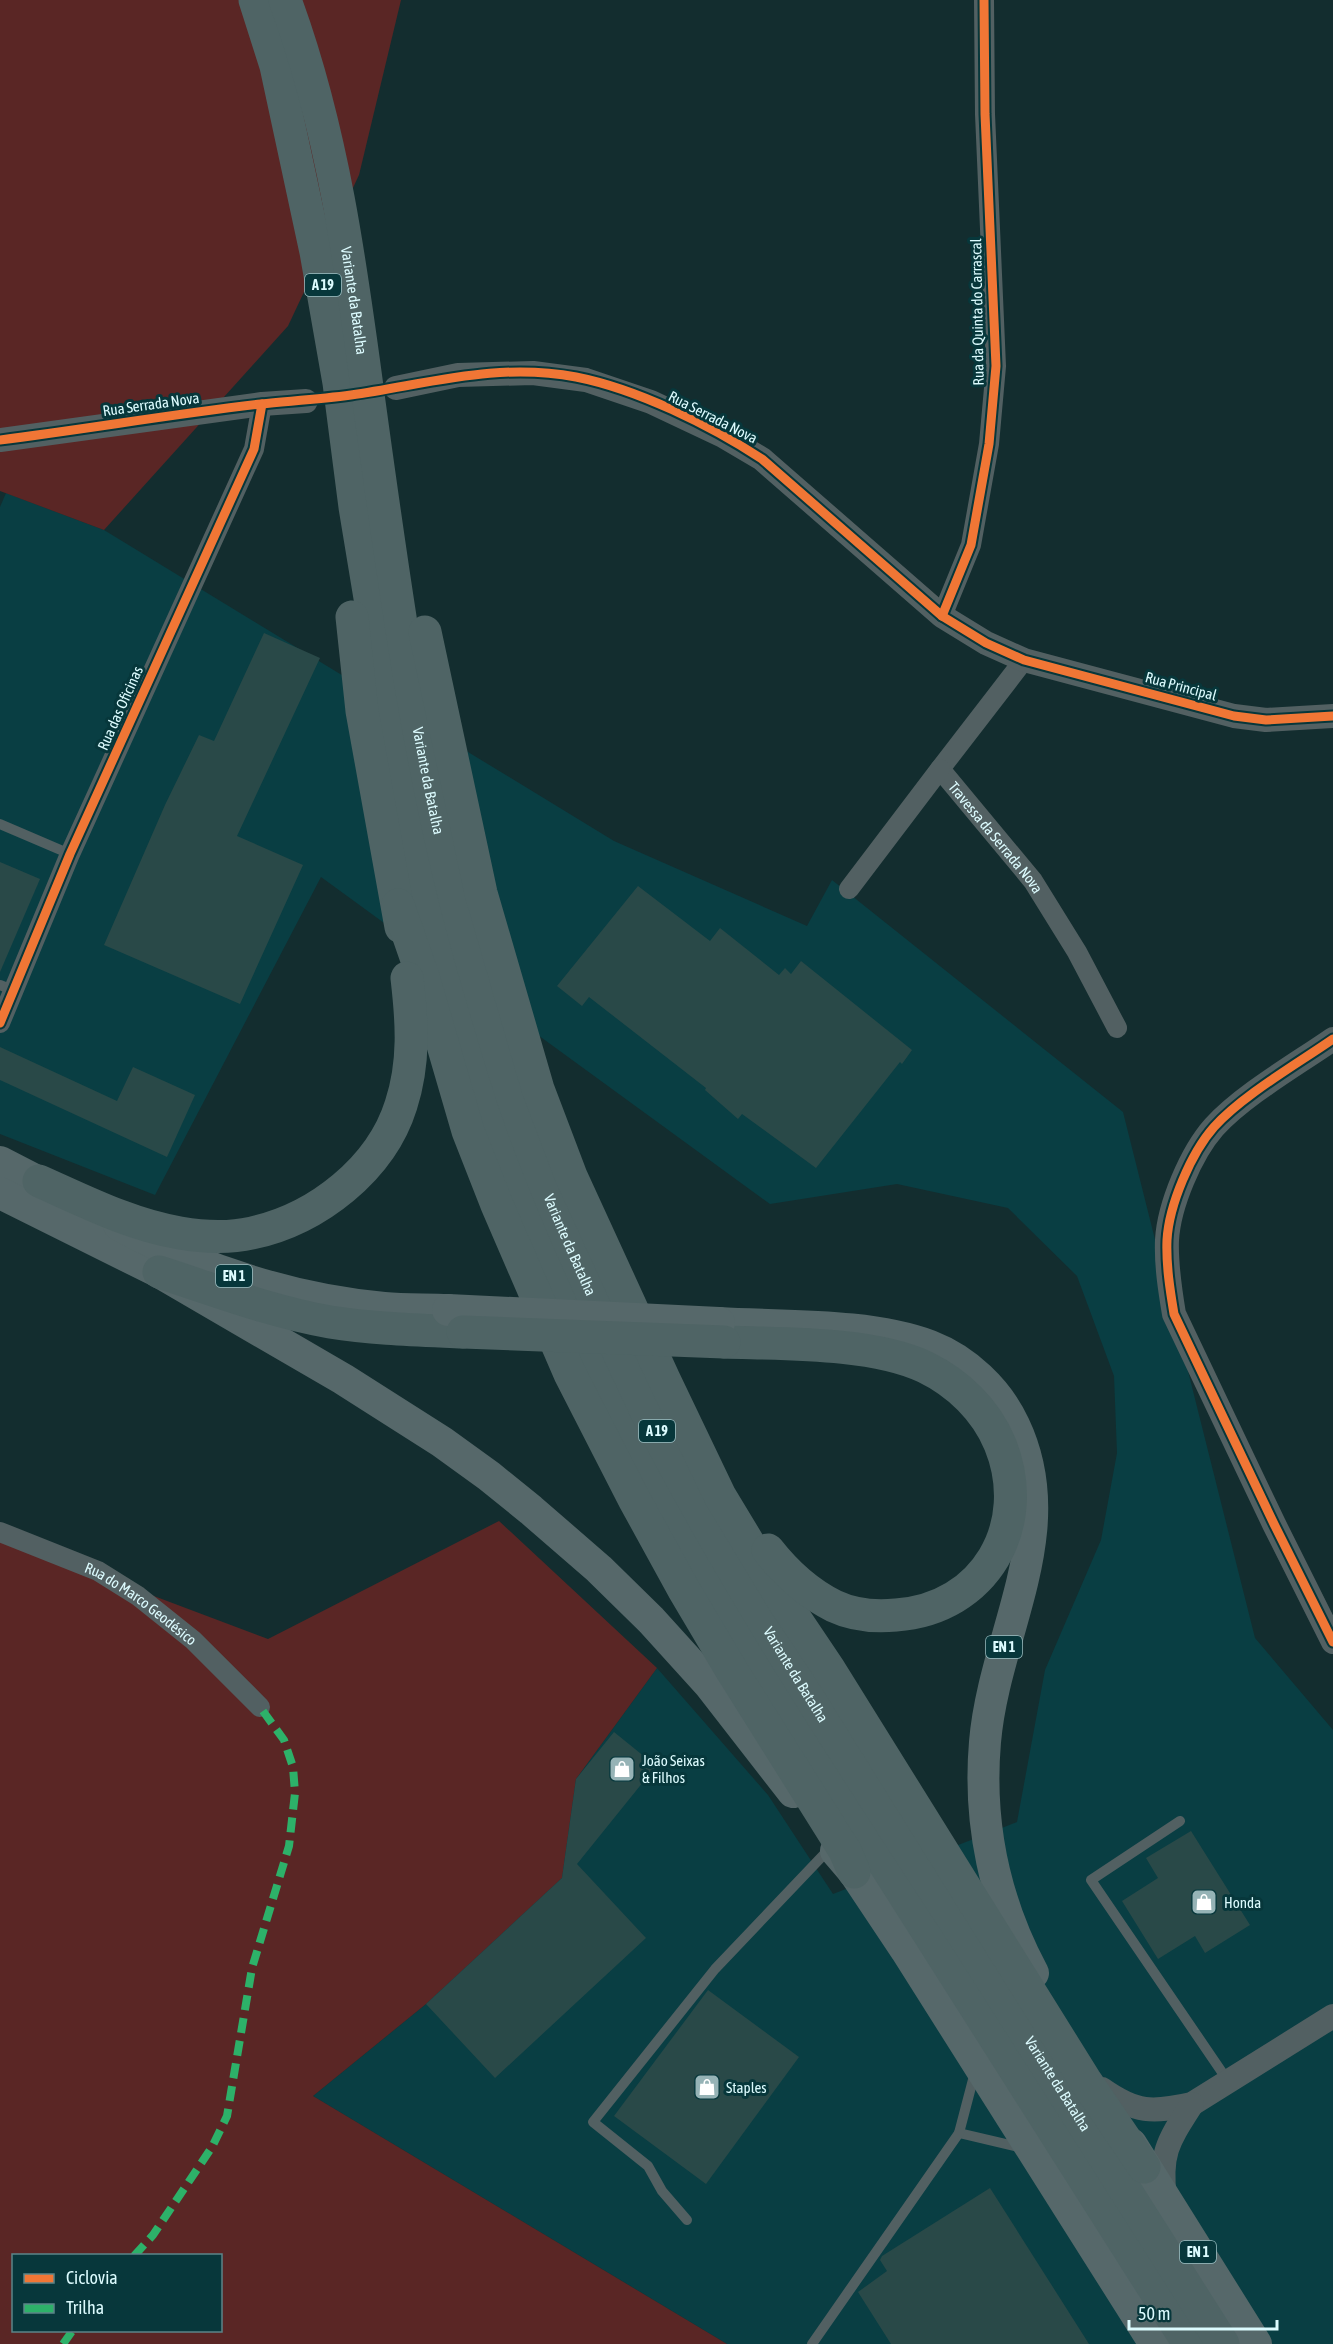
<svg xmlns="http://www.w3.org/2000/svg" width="1333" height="2344" font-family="'Asap Condensed',sans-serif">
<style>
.built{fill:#093e43}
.green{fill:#5a2625;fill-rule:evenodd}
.building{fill:#294948}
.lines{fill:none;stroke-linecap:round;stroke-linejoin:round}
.service{stroke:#526062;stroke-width:10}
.minor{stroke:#526062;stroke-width:20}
.tertiary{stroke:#526062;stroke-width:24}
.primary{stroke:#56686a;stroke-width:32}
.motorway{stroke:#4f6465;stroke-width:33}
.primary-bridge{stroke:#56686a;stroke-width:32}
.motorway-bridge{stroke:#4f6465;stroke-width:33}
.quiet{stroke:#2db169;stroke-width:8;stroke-dasharray:15 8;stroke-linecap:butt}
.cycleway-casing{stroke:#07373b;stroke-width:13}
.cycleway{stroke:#f07635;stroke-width:9}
.labels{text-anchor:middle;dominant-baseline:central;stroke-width:6;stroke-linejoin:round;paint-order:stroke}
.shield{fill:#07373b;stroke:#9cc0c4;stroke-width:1.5}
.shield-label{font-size:14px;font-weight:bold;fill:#dcfbfe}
.street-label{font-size:15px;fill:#dcfbfe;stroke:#07373b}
.poi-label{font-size:15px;fill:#dcfbfe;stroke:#07373b;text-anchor:start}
</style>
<rect width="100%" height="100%" fill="#132d2f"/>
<polygon class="built" points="6,493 104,530 614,841 807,926 832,880 1123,1112 1255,1638 1333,1730 1333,2344 727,2344 313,2096 426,2004 576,1779 657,1668 768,1795 833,1894 1017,1822 1045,1670 1101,1540 1117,1453 1114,1376 1077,1276 1008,1208 897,1184 770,1204 321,877 155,1195 0,1134 0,507"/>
<g class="green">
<polygon points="0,0 401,0 359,175 288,326 104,530 0,491"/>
<path d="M 499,1521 L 657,1668 L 576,1779 L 562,1878 L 426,2004 L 313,2096 L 727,2344 L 0,2344 L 0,1538 L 268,1639 ZM 14,2256 L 220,2256 L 220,2330 L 14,2330 Z"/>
</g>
<g class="building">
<polygon points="264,633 320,658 237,836 303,865 240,1004 104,945 165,805 199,735 214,741"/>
<polygon points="0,862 40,879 0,972"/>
<polygon points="638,886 710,941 720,928 779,975 785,968 791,974 801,961 912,1050 902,1064 900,1062 816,1168 742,1114 738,1119 705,1090 706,1088 589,997 582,1006 557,986"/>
<polygon points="0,1047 117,1101 133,1067 195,1095 167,1157 0,1080"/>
<polygon points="614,1732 656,1766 577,1864 646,1938 495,2078 426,2004 562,1878 576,1779"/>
<polygon points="1191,1831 1250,1925 1205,1953 1195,1936 1158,1959 1122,1901 1158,1878 1146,1858"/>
<polygon points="708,1990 799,2057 706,2184 614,2116"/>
<polygon points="990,2188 1089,2344 891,2344 858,2292 887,2271 880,2260 882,2256"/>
</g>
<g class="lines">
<g class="service">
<polyline points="0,824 70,854"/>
<polyline points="0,985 15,991"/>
<polyline points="1180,1821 1091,1880 1228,2081"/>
<polyline points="959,2133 1023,2148"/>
<polyline points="687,2220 662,2191 648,2166 593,2122 715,1969 832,1846"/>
<polyline points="812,2344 959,2133 975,2072"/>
</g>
<g class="minor">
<polyline points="942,616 971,545 989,444 996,366 985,114 984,0"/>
<path id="s1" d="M 1024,660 L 940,769 L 1033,881 L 1077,952 L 1117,1028"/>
<polyline points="849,889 940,769"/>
<polyline points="0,1023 70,854 254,449 262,404"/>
<path id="s2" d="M 0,1532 L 98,1571 L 138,1596 L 193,1640 L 260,1707"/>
</g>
<g class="tertiary">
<polyline points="396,388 458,375 533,373 586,380 651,402 723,436 762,459 942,616 986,643 1024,660 1234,716 1266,720 1333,716"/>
<polyline points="0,440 262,404 306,401"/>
<path d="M 1333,1039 C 1297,1064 1243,1095 1214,1127 C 1191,1153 1169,1205 1167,1240 C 1166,1265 1170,1290 1174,1314 L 1274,1524 L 1333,1642"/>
<path d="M 1102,2089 C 1136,2113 1152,2113 1192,2104 L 1333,2016"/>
<path d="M 1165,2198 C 1159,2153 1169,2140 1192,2104"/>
</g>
<g class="primary">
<polyline points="0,1162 62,1194"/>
<polyline points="0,1193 159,1272 343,1379 442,1442 489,1476 531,1510 599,1569 651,1620 709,1684 793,1792"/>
<path d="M 119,1225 C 201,1270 291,1299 384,1308 C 405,1310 427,1309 448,1310"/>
<path d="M 719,1323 C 785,1327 868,1323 930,1346 C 966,1360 998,1390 1014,1425 C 1065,1532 994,1634 985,1742 C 978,1823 995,1902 1033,1973"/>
<polyline points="836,1851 854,1872 906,1950 1155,2344"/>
<polyline points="1131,2144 1256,2344"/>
</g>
<g class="motorway">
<polyline points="255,0 276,66 316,252 339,383 355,507 397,761 421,880 474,1072 516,1187 597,1375 655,1488 704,1576 832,1781 1189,2344"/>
<path id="s3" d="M 285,0 C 333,130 351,266 369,402 C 396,597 422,795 478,983 C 490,1024 502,1066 516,1107 C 539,1175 569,1243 599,1309 C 620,1356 641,1403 665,1448 C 754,1615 858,1773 961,1931 C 1049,2068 1136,2206 1223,2344"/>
<polyline points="352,617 362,711 401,927"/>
<polyline points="425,632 481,893 538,1089 571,1176 664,1379 720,1496 784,1602 829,1669 1085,2080 1144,2167"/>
<polyline points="398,905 424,980 468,1131 497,1205 570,1374 634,1499 684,1590 732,1671 845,1851 854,1872"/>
<path d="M 39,1181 C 84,1201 131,1225 180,1233 C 203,1237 230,1238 252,1233 C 317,1219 381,1169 401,1105 C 415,1062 412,1021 407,978"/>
<path d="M 159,1272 C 215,1290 272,1312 330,1322 C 374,1329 418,1330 463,1332"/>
<path d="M 724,1342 C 782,1344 873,1342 925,1367 C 958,1383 986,1410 1000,1444 C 1033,1525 985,1609 896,1615 C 875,1617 853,1615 834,1606 C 808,1593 786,1573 768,1550"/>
</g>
<polyline class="primary-bridge" points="448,1310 719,1323"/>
<polyline class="motorway-bridge" points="463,1332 724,1342"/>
<g class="quiet">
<polyline points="134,2256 153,2235 212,2147 227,2116 252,1968 289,1846 295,1793 293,1767 284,1740 260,1707"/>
<polyline points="63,2344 73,2330"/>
</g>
<g class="cycleway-casing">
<g id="cycleway">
<path d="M 0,440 C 87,429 174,414 261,404 C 291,401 321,399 351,395 C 428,384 497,362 576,377 C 637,389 710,425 762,459 L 942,616 L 986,643 L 1024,660 L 1234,716 L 1266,720 L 1333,716"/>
<polyline points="942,616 971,545 989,444 996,366 985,114 984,0"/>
<polyline points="0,1023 70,854 254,449 262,404"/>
<path d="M 1333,1039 C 1297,1064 1243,1095 1214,1127 C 1191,1153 1169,1205 1167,1240 C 1166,1265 1170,1290 1174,1314 L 1274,1524 L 1333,1642"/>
</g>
</g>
<use href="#cycleway" class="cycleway"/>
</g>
<defs>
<g id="shop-square" transform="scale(1.35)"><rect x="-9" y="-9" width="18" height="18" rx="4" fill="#96b3b6" stroke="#07373b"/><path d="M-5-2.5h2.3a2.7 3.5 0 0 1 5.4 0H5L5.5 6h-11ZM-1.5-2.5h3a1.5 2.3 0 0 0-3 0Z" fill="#fff"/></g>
</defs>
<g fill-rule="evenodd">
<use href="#shop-square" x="622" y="1769"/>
<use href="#shop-square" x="1204" y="1902"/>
<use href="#shop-square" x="707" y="2087"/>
</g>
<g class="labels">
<g class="shield">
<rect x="305" y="274" width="36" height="22" rx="4.5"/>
<rect x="216" y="1265" width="36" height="22" rx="4.5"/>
<rect x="639" y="1420" width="36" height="22" rx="4.5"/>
<rect x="986" y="1636" width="36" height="22" rx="4.5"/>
<rect x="1180" y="2241" width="36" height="22" rx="4.5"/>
</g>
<g class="shield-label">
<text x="323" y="285">A 19</text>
<text x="234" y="1276">EN 1</text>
<text x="657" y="1431">A 19</text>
<text x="1004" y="1647">EN 1</text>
<text x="1198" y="2252">EN 1</text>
</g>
<g class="street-label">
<text stroke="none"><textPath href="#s3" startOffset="309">Variante da Batalha</textPath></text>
<text transform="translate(977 312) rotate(-91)">Rua da Quinta do Carrascal</text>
<text transform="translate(151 404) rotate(-8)">Rua Serrada Nova</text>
<text transform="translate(713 417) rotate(27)">Rua Serrada Nova</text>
<text transform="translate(1181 686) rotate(15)">Rua Principal</text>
<text transform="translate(120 708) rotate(-66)">Rua das Oficinas</text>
<text stroke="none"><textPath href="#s3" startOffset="795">Variante da Batalha</textPath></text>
<text stroke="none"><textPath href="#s1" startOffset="226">Travessa da Serrada Nova</textPath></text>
<text stroke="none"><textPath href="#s3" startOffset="1281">Variante da Batalha</textPath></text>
<text stroke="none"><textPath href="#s2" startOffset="159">Rua do Marco Geodésico</textPath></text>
<text stroke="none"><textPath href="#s3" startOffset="1767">Variante da Batalha</textPath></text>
<text stroke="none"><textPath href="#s3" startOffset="2253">Variante da Batalha</textPath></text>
</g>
<g class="poi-label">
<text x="642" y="1760">João Seixas<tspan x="642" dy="17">&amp; Filhos</tspan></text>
<text x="1224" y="1902">Honda</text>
<text x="726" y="2087">Staples</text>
</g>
</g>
<rect x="12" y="2254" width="210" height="78" fill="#07373b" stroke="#5c8589" stroke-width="1.5"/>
<rect x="24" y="2274" width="30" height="9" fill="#f07635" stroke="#5c8589" stroke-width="1.5"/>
<text x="66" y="2284" font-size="18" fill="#dcfbfe">Ciclovia</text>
<rect x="24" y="2304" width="30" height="9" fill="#2db169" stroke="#5c8589" stroke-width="1.5"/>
<text x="66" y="2314" font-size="18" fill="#dcfbfe">Trilha</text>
<path d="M1129 2320v9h148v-9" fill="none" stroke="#dcfbfe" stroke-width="3"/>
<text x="1138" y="2320" font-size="18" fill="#dcfbfe" stroke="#07373b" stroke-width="4.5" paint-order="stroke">50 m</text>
</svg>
